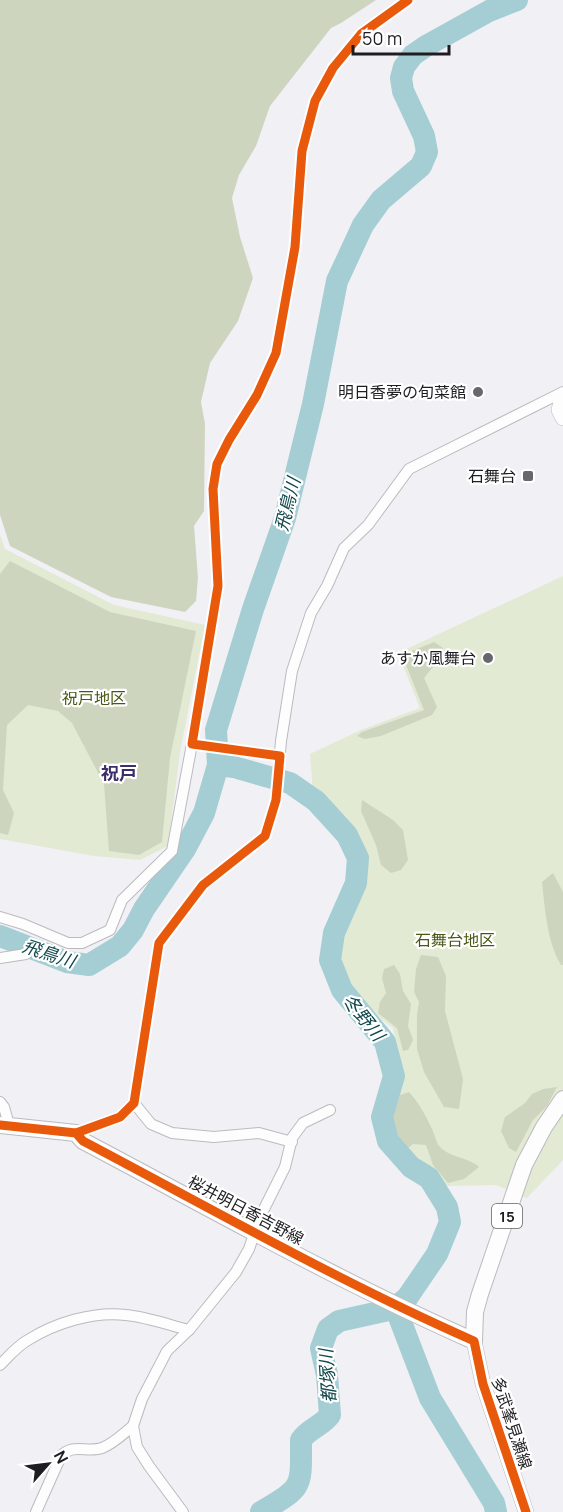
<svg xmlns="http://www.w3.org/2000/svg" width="563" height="1512" font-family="Manrope,'Noto Sans JP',sans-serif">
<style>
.green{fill:#e2ead3}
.forest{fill:#ced5bf}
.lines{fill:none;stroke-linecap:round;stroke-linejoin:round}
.river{stroke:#a4ced3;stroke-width:22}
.street-casing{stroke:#bbbbbf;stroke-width:12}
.secondary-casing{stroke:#bbbbbf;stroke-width:16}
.primary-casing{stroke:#bbbbbf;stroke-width:18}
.street{stroke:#fdfdfe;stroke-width:10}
.secondary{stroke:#fdfdfe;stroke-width:15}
.primary{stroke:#fdfdfe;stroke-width:16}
.cycleway-casing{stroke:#fff;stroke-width:13}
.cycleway{stroke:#e8590c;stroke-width:9}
.poi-dot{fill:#68686c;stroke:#fff;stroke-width:2}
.labels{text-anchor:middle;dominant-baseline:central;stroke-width:4.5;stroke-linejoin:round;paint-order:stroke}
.shield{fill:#fff;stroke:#626264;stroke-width:1.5}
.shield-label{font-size:15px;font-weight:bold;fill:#1e1e22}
.poi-label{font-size:16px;fill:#1e1e22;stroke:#fff;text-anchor:end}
.park-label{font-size:16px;fill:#495814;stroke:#fff}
.street-label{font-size:16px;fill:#1e1e22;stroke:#fff}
.water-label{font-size:18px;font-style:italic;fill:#10484c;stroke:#fff}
.neighbourhood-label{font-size:18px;font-weight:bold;fill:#3b2e69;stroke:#fff}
</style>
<rect width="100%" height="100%" fill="#f0f0f5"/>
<g class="green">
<polygon points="0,535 5,549 114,605 205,625 180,752 168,846 140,860 94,856 0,839"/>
<polygon points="563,576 563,1160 527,1198 496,1185 445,1186 430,1167 398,1145 387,1122 396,1094 400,1057 393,1028 363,1005 346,984 335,957 339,935 362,886 365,860 356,835 337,810 313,792 310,754 361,730 420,708 398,653"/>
</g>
<g class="forest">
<polygon points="0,0 376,0 341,23 331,28 270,106 256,146 239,175 232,198 240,237 253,278 238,321 210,363 201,402 205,424 204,511 194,526 198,578 196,601 185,612 111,597 10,546 0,515"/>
<polygon points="10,561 110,612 196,631 170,758 162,842 139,855 109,851 104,784 72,723 58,711 28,705 7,725 3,790 14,813 8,835 0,833 0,574"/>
<polygon points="434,642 443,648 442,662 432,668 424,678 437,707 432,715 381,736 365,739 357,736 362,732 424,710 402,655"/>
<polygon points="362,800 393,820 403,830 408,860 401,870 391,873 381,865 376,845 361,811"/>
<path d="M 553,873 L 563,892 L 563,965 L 561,965 C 547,942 545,909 542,882 Z"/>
<polygon points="421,955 438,957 446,976 445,1011 463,1079 459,1109 444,1107 424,1072 417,1049 417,1015 419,1002 414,992 416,969"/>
<polygon points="394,965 400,974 403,991 411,1004 408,1026 413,1040 408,1050 403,1051 397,1028 378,1013 380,1002 386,993 382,978 384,969"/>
<polygon points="557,1087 547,1106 533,1120 516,1152 509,1148 501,1131 505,1117 525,1103 532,1094 543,1089"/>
<path d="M 409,1092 C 419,1103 426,1116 432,1129 C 435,1135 436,1143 440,1147 C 450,1158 469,1157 479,1167 L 464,1179 L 448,1183 L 433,1165 L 426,1145 L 413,1144 L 408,1148 L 401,1143 L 390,1122 L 400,1095 Z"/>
</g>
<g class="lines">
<g class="river">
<polyline points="218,765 234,767 290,783 316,801 347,835 358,858 356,883 334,933 330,960 342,990 385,1042 394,1076 382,1117 388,1141 411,1167 429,1178 447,1207 450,1222 437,1254 407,1298 399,1317 430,1398 494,1503 496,1512"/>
<polyline points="0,936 67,962 89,965 120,946 133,930 144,909 185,849 204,813 218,765 216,730 253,609 285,518 313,404 337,281 363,225 381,200 421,166 427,152 424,136 403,91 401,78 404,67 413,55 426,46 489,11 517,0"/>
<path d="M 261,1512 C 304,1486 301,1489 301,1440 C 308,1429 322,1426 330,1415 L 327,1375 L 321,1348 L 328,1329 L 339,1321 L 393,1309 L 407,1298"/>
</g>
<g class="street-casing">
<g id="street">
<polyline points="0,917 23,924 68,943 82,943 110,930 122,900 172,851 192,744 280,756"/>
<polyline points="0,958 26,954"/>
<polyline points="0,1102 4,1107 9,1125"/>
<polyline points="134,1103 151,1124 172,1133 214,1137 259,1133 292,1142"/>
<polyline points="76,1133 120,1117 134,1103 159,943 203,885 265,836 276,800 281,741 292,671 311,613 327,586 344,548 368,525 409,469 563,392"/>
<path d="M 0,1365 C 8,1357 17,1346 28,1340 C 55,1323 93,1311 126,1315 C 147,1317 169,1325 189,1330"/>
<path d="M 36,1512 L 61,1456 C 73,1443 87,1453 102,1448 C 113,1444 124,1433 133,1426"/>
<polyline points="183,1512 149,1466 137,1447 133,1426 142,1399 167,1351 189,1330 236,1272 249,1249 260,1217 285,1167 292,1138 303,1123 330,1110"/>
</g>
</g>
<g class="secondary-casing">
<g id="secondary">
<polyline points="563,395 559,410 563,418"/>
<polyline points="474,1341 483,1384 526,1512"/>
</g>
</g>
<g class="primary-casing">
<path id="primary" d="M 0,1125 L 76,1133 L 83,1141 C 212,1209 340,1282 474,1341 L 475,1312 L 480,1294 L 524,1165 L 544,1127 L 563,1099"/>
</g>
<use href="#street" class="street"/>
<use href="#secondary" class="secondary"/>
<use href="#primary" class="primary"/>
<g class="cycleway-casing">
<g id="cycleway">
<path d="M 0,1125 L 76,1133 L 83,1141 C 212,1209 340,1282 474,1341 L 483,1384 L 526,1512"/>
<polyline points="76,1133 120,1117 134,1103 159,943 203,885 265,836 276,800 280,756 192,744 218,586 213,489 217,464 229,440 257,395 276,353 295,247 302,151 315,101 333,68 361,34 408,0"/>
</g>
</g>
<use href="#cycleway" class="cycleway"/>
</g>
<g class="poi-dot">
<circle cx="478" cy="392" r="6"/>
<rect x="522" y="470" width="12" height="12" rx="3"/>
<circle cx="488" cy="658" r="6"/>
</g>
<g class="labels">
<rect class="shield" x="492" y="1204" width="30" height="24" rx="4.5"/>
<g class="shield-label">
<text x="507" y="1216">15</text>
</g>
<g class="poi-label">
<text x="466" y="392">明日香夢の旬菜館</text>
<text x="516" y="476">石舞台</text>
<text x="476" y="658">あすか風舞台</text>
</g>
<g class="park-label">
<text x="94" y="698">祝戸地区</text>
<text x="455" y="940">石舞台地区</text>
</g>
<g class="street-label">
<text transform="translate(246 1210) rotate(28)">桜井明日香吉野線</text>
<text transform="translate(512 1423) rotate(72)">多武峯見瀬線</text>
</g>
<g class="water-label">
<text transform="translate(287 504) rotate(-76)">飛鳥川</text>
<text transform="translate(49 953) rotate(18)">飛鳥川</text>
<text transform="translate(364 1017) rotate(51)">冬野川</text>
<text transform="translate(327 1376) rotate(-94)">都塚川</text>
</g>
<g class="neighbourhood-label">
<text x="119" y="773">祝戸</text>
</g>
</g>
<g transform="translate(48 1464) rotate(62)" stroke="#ffffff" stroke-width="4.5" paint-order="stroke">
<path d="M0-4.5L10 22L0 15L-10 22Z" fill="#1e1e22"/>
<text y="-9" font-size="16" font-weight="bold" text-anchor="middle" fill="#1e1e22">N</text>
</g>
<path d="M353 45v9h96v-9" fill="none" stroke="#1e1e22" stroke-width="3"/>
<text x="362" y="45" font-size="18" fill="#1e1e22" stroke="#ffffff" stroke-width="4.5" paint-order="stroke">50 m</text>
</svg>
